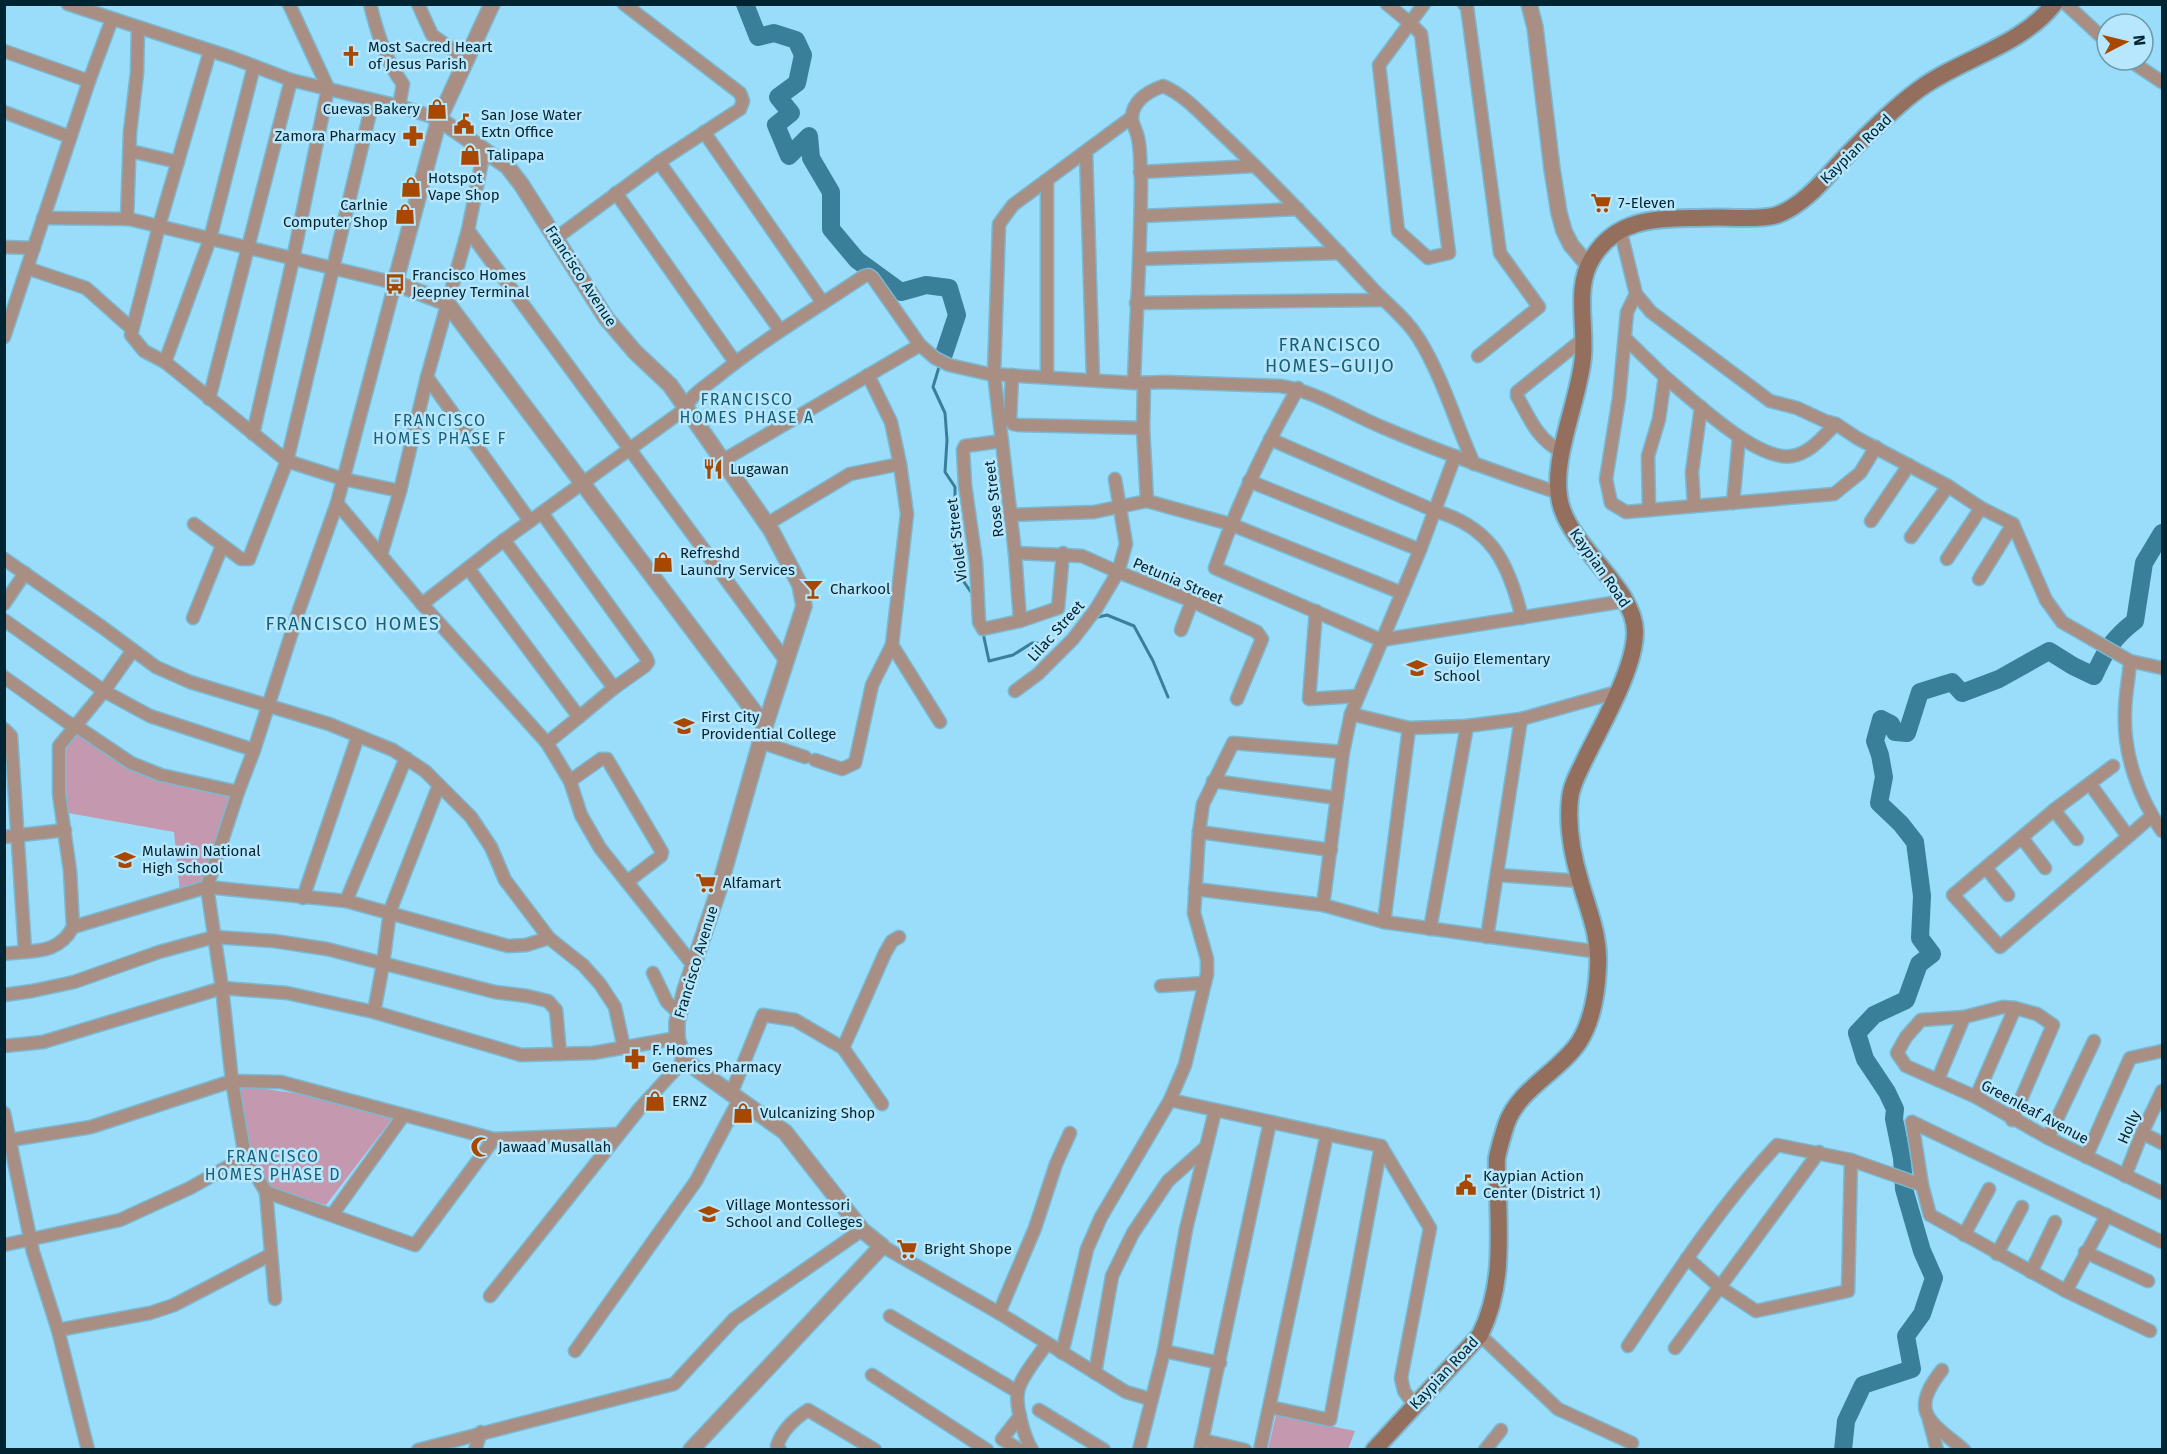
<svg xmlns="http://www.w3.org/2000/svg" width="2167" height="1454" font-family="'Fira Sans',sans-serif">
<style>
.green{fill:#c499af}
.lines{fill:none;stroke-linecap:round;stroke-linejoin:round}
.stream{stroke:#3a7f9a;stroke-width:3}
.river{stroke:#3a7f9a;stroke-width:18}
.minor-casing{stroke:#7bb8d2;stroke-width:15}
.tertiary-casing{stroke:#7bb8d2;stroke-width:18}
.secondary-casing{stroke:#7bb8d2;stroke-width:20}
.minor{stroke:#a98f83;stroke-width:12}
.tertiary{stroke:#a98f83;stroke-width:15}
.secondary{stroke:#946f5d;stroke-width:16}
.labels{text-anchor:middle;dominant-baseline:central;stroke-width:5;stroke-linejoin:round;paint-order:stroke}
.poi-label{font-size:15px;fill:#002431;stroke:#b6e7fd;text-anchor:start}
.street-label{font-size:15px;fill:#002431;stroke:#b6e7fd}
.neighbourhood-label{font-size:16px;letter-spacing:1.5px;fill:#185f78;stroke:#b6e7fd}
.quarter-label{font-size:18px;letter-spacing:1.5px;fill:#185f78;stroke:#b6e7fd}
</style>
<rect width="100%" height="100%" fill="#9addfa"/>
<g class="green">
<polygon points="77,732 130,768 232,797 202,885 180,893 174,832 68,813 63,755"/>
<polygon points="239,1085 320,1097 392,1119 326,1205 266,1188 253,1160"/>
<polygon points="1276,1415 1355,1431 1348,1449 1268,1450"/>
</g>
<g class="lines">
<g class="stream">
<polyline points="939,367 933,387 945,413 947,440 945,472 955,487 955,511 952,539 963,553 964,582 973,595"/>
<polyline points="1094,618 1107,615 1134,626 1153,661 1168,697"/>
<polyline points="983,633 989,661 1013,655 1032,643 1051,644"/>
</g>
<g class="river">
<polyline points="745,4 758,37 774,33 796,40 803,55 797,83 778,97 791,113 776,125 789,156 809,136 811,158 831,192 831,229 857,260 901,292 926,285 949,288 957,315 944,354"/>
<path d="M 1843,1450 L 1846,1421 L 1863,1385 L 1912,1369 L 1906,1336 L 1922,1314 L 1934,1278 L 1922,1251 L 1904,1189 L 1902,1158 L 1894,1119 L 1895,1109 L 1887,1092 L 1865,1059 L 1857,1033 L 1874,1015 L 1906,1000 L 1919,964 L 1932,954 L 1920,938 L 1922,896 L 1915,842 L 1901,824 L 1879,803 L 1884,777 L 1880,755 L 1875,741 L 1881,719 L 1891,724 L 1895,732 L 1907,733 L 1920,692 L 1952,682 L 1962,693 L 1999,679 L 2049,651 L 2073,666 L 2094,676 C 2105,651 2113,638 2135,621 L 2144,563 L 2162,533"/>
</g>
<g class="minor-casing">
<g id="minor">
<polyline points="68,4 233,58 291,80 399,106 439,119"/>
<path d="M 370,4 C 377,32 386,62 403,84 L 399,106"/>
<polyline points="418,4 432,35 467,60"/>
<polyline points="1387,4 1410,23 1421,34 1449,253 1428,258 1398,231 1379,65 1424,4"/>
<polyline points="1464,4 1467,7 1500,253 1539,307 1478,356"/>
<polyline points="2066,4 2107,42"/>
<polyline points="4,51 89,81"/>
<polyline points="2129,60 2162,82"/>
<polyline points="254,66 210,239 165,362 287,461 343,479 400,491"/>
<polyline points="4,112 70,137"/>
<polyline points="704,132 823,303"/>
<polyline points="130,151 178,162"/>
<polyline points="1086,152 1093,379"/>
<polyline points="659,162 780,330"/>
<polyline points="1140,172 1255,166"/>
<polyline points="1047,180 1047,377"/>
<polyline points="616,193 735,362"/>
<polyline points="1141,216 1298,209"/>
<polyline points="43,218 129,219 395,283 337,503 422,604 547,743 570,781 581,815 600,848 693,965"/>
<polyline points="127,219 130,132 137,73 138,27"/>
<polyline points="1620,229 1636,294 1651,312 1770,401 1797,408 1825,421 1836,424 1857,438 1948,486 1981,508 2013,524 2046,600 2062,622 2130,661 2162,668"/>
<polyline points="468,230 786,661"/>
<polyline points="556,238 659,162 740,109 743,101 740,93 624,4"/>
<polyline points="4,247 34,248"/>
<polyline points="1140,259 1340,253"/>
<polyline points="27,268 86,288 132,329"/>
<polyline points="1636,294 1627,312 1619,398 1606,479 1611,503 1626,512 1834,494 1860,473 1876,447"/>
<polyline points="1136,303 1383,300"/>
<polyline points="4,337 89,81 112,19"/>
<polyline points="1625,338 1665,377"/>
<polyline points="165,362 144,351 131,335 159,226 210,51"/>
<polyline points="868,375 891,422 900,464 907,514 892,645"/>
<polyline points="1012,375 1010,420 1013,424 1018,425 1143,428 1144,383"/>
<polyline points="427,377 530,521"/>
<path d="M 1134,383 C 1136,316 1141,248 1141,180 C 1140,167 1141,151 1138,138 C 1137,131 1131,123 1132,116 C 1134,99 1149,91 1163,86 C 1185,95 1202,115 1220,132 C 1273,182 1323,235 1373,289 C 1388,305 1407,319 1419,339 C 1443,378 1455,422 1474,464"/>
<path d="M 1298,388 C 1265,446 1237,505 1215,568 L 1381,640 L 1625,601"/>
<polyline points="209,399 291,80"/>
<polyline points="1143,428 1147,501 1230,524 1402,593"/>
<polyline points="253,434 293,259 328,88 289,4"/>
<path d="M 1270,439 L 1435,511 C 1492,527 1509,564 1522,618"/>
<polyline points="1002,441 965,446 963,450 965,485 976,562 979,622 983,629 1020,621 1058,608 1063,553"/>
<path d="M 1562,452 C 1537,439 1530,419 1517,396 L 1517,392 L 1583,339"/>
<polyline points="722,461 920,345"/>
<polyline points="1249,481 1420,550"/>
<polyline points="337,503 299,610 254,750 238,792 207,887 346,901 508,946 526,945 549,938"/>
<polyline points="1733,503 1739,437"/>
<polyline points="1694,506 1692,472 1701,407"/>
<path d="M 1649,510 L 1648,456 L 1659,419 L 1665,377 C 1692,399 1757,462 1792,456 C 1811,453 1823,436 1836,424"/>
<polyline points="542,513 646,657 648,662 645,666 614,688"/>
<polyline points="1010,515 1094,512 1147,501"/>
<polyline points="1871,521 1909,465"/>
<polyline points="194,524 241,559 249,559 250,556 287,461 373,100"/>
<polyline points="767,524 850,474 900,464"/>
<polyline points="1911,537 1948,486"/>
<polyline points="504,540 614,688 579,717"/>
<polyline points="1015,553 1082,556 1118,572 1192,601 1257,632 1262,639 1237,699"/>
<polyline points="381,555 400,491 427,377 468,230 484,151"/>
<polyline points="4,559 102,627 156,667 190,682 329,724 393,750 425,771 471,817 491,847 505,880 549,938 583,965 600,984 615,1007 624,1048"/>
<polyline points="1947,559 1981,508"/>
<polyline points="468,568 579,717 547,743"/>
<polyline points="1979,579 2013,524"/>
<polyline points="4,604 25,573"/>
<path d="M 422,604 L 504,540 L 685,409 C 691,394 705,387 717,377 C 764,339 815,309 864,276 L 869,275 L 873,278 L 920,345 L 935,358 L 949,365 L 989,374 L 1134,383 L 1166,382 L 1280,386 C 1316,391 1348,413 1382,427 C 1440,452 1499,473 1559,493"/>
<polyline points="1316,611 1309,699 1357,696"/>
<polyline points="193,618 222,546"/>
<polyline points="4,620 104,691 150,716 254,750"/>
<polyline points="1020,621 1015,553 994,374 999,224 1013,205 1132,117"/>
<polyline points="1181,630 1192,601"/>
<path d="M 2130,661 C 2129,678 2125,695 2125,712 C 2123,754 2139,798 2162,831"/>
<polyline points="4,677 67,722 76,726 131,763 161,775 238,792"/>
<polyline points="1015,691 1038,674 1073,639 1096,609 1118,572 1126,544 1115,479"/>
<polyline points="1351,714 1409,728 1467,726 1521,719 1487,937"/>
<polyline points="1521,719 1617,692"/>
<polyline points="4,729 11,736 25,951"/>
<polyline points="760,742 805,757"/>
<polyline points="815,760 842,769 855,763 872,685 892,645 940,722"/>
<polyline points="2113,766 2054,810 1953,895 2000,947 2152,816"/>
<polyline points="570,781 601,759 607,759 662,852 661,856 628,881"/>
<polyline points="1213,781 1337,798"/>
<polyline points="2090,784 2127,835"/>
<polyline points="2054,810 2077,839"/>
<polyline points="1199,832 1331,850"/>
<polyline points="4,837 65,830"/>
<polyline points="2022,838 2045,868"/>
<polyline points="1986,868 2008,895"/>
<polyline points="1497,875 1580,881"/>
<polyline points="1195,889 1323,905 1384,922 1599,952"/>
<polyline points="303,898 358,736"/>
<polyline points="346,901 406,758"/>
<polyline points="1323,905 1343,752 1351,714 1420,550 1455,456"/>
<polyline points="1384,922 1409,728"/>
<polyline points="73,927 70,871 59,794 59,746 104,691 133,650"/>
<polyline points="1430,929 1467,726"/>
<path d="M 4,954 C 33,950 58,955 73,927 L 207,887 L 222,988 L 232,1081 L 245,1157 L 266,1192 L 275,1299"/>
<polyline points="653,973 667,1002 679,1013"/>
<polyline points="1161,986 1205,983"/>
<polyline points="4,995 32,991 74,982 159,952 214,937 274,941 327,949 495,992 527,996 548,1001 556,1010 560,1054"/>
<polyline points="374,1012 383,964 390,911 439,785"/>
<polyline points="4,1046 43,1042 222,988 287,993 374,1012 521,1055 593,1053 677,1038"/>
<polyline points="843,1048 885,953 892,941 899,937"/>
<polyline points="1938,1079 1964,1017"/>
<polyline points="731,1094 763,1015 795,1020 843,1048 882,1104"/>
<polyline points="1976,1097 2015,1008"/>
<polyline points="1170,1100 1381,1146 1430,1228 1401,1378 1404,1391 1414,1405"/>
<polyline points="4,1113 33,1252 58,1330 88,1450"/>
<polyline points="2012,1120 2053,1025 2037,1014 2015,1008 2003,1007 1964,1017 1921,1020 1906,1037 1897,1053 1906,1066 1976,1097 2048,1138 2162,1193"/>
<polyline points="1912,1122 1922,1185 1930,1215 2066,1291 2150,1331"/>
<polyline points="1912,1122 2162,1242"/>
<polyline points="2142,1133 2162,1143"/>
<polyline points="2048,1138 2094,1041"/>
<polyline points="4,1141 91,1127 232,1081 281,1082 494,1139 619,1134"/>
<polyline points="2086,1157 2130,1058 2162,1051"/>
<polyline points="2125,1176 2142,1133 2162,1091"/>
<polyline points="266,1192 415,1245 494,1139"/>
<polyline points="332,1215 403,1116"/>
<polyline points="1964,1235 1989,1189"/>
<polyline points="4,1245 120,1220 190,1188 245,1157"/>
<polyline points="882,1246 999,1313 1126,1392 1150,1399"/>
<polyline points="2085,1252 2148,1281"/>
<polyline points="1997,1254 2022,1207"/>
<polyline points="1687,1258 1721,1288 1756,1311 1848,1291 1851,1160"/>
<polyline points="2031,1272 2055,1222"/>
<polyline points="2066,1291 2107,1215"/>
<polyline points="490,1296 640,1108 684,1060"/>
<polyline points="999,1313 1035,1228 1056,1164 1070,1133"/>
<polyline points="890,1316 1018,1392"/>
<polyline points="58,1330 150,1313 174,1305 270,1255"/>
<polyline points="1480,1335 1558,1409 1632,1443"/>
<path d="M 1628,1346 C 1674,1277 1720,1206 1777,1145 L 1851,1160 L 1922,1185"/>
<polyline points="1675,1348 1819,1152"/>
<polyline points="575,1351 696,1181 739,1100"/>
<polyline points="1164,1351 1220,1363"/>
<polyline points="1062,1353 1087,1249 1101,1217 1170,1100 1185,1065 1207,974 1207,959 1194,913 1199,832 1203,804 1233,743 1343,752"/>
<path d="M 1942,1370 C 1908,1413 1930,1421 1964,1450"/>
<polyline points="1095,1373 1112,1276 1133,1233 1168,1181 1206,1147"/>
<polyline points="872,1375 987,1450"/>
<polyline points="1270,1407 1330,1420 1381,1146"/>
<polyline points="1039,1410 1104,1450"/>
<polyline points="1929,1420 1937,1450"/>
<polyline points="1202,1440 1245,1450"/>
<polyline points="418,1450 674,1384 734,1319 862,1230"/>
<polyline points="475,1450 481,1432"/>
<path d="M 780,1450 L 777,1446 C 782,1430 794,1419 808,1410 L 875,1450"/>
<polyline points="1020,1450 1002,1439 1020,1416"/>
<path d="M 1032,1450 C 1024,1437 1015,1405 1018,1391 C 1021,1376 1039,1356 1047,1343"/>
<polyline points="1139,1450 1164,1351 1186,1229 1215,1111"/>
<polyline points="1200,1450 1270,1122"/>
<polyline points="1260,1450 1327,1134"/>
<polyline points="1485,1450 1501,1430"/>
</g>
</g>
<g class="tertiary-casing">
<g id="tertiary">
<polyline points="492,4 439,119 395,283 447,303 765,726"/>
<polyline points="1529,4 1535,27 1552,169 1559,213 1564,231 1571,245 1588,265"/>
<polyline points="439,119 507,166 521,184 606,318 635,352 670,385 771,530 800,585 804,606 765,726 718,892 685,990 677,1022 677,1038 684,1060 785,1132 862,1230 882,1246 691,1450"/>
</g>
</g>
<g class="secondary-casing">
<path id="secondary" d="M 1374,1450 L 1480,1335 C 1503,1288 1499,1243 1498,1192 C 1498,1181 1496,1169 1497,1158 C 1499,1147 1503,1135 1506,1125 C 1518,1089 1559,1072 1579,1042 C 1592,1022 1597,991 1598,967 C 1600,937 1589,912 1581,884 C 1573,858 1567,826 1570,799 C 1571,785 1579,772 1585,759 C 1601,726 1635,669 1635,632 C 1635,590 1576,551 1562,509 C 1547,466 1579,403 1583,357 C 1586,324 1574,286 1593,257 C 1616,220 1652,219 1691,218 C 1706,218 1720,217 1734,218 C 1748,218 1764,219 1777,215 C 1809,203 1830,171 1854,148 C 1874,128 1895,107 1918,90 C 1961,58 2020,47 2054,4"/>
</g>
<use href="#minor" class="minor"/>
<use href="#tertiary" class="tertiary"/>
<use href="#secondary" class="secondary"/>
</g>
<defs>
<g id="church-bare" transform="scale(1.62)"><path d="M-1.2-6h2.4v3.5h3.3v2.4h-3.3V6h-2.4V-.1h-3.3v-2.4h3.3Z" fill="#a84700" stroke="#b6e7fd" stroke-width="2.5" paint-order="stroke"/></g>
<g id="shop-bare" transform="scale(1.62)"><path d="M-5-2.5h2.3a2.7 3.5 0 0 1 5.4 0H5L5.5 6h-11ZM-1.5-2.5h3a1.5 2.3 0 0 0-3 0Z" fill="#a84700" stroke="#b6e7fd" stroke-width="2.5" paint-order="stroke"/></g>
<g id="civic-bare" transform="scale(1.62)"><path d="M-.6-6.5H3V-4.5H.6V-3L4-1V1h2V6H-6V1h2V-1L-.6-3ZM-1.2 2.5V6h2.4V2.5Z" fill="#a84700" stroke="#b6e7fd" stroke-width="2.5" paint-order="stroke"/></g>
<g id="pharmacy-bare" transform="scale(1.62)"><path d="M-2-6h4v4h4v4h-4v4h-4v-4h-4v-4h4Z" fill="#a84700" stroke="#b6e7fd" stroke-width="2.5" paint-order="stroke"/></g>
<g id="supermarket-bare" transform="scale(1.62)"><path d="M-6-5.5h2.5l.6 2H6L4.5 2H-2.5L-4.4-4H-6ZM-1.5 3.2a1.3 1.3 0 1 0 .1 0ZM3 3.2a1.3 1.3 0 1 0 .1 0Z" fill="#a84700" stroke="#b6e7fd" stroke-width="2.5" paint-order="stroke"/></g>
<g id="bus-bare" transform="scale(1.62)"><path d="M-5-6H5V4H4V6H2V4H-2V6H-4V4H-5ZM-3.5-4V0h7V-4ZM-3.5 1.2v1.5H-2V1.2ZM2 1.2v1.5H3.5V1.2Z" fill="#a84700" stroke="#b6e7fd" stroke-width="2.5" paint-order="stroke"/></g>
<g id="restaurant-bare" transform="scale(1.62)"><path d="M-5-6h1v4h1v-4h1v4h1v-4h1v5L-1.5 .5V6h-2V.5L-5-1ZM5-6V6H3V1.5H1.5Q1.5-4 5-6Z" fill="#a84700" stroke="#b6e7fd" stroke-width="2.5" paint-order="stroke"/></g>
<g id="bar-bare" transform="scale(1.62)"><path d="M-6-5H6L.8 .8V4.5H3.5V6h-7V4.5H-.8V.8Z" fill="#a84700" stroke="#b6e7fd" stroke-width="2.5" paint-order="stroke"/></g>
<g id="school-bare" transform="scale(1.62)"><path d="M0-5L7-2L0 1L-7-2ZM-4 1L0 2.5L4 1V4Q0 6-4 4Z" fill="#a84700" stroke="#b6e7fd" stroke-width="2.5" paint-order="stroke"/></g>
<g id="university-bare" transform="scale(1.62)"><path d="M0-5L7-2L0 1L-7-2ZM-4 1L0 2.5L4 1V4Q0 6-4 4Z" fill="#a84700" stroke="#b6e7fd" stroke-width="2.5" paint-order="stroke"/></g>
<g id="mosque-bare" transform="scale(1.62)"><path d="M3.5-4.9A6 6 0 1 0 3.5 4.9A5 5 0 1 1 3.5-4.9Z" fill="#a84700" stroke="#b6e7fd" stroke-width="2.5" paint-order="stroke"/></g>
</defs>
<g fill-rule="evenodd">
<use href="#church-bare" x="351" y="56"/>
<use href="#shop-bare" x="437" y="109"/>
<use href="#civic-bare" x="464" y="124"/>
<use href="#pharmacy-bare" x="413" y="136"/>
<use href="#shop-bare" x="470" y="155"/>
<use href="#shop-bare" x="411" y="187"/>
<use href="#supermarket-bare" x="1601" y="203"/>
<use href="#shop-bare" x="405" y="214"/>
<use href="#bus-bare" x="395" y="284"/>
<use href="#restaurant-bare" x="713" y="469"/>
<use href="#shop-bare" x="663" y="562"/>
<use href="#bar-bare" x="813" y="589"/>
<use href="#school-bare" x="1417" y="668"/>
<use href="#university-bare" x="684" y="726"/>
<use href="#school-bare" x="125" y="860"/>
<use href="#supermarket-bare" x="706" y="883"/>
<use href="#pharmacy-bare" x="635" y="1059"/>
<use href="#shop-bare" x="655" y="1101"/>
<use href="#shop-bare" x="743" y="1113"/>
<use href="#mosque-bare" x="481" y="1147"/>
<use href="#civic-bare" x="1466" y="1185"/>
<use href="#school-bare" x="709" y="1214"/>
<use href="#supermarket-bare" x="907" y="1249"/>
</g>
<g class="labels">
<g class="poi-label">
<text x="368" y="47">Most Sacred Heart<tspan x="368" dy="17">of Jesus Parish</tspan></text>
<text x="420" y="109" text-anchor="end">Cuevas Bakery</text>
<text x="481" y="115">San Jose Water<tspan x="481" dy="17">Extn Office</tspan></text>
<text x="396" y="136" text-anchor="end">Zamora Pharmacy</text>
<text x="487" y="155">Talipapa</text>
<text x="428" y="178">Hotspot<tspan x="428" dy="17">Vape Shop</tspan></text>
<text x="1618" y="203">7-Eleven</text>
<text x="388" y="205" text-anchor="end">Carlnie<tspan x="388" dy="17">Computer Shop</tspan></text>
<text x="412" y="275">Francisco Homes<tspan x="412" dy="17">Jeepney Terminal</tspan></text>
<text x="730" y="469">Lugawan</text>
<text x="680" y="553">Refreshd<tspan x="680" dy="17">Laundry Services</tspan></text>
<text x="830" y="589">Charkool</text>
<text x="1434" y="659">Guijo Elementary<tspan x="1434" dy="17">School</tspan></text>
<text x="701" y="717">First City<tspan x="701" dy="17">Providential College</tspan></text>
<text x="142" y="851">Mulawin National<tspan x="142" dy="17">High School</tspan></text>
<text x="723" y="883">Alfamart</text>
<text x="652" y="1050">F. Homes<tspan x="652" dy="17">Generics Pharmacy</tspan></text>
<text x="672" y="1101">ERNZ</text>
<text x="760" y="1113">Vulcanizing Shop</text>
<text x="498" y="1147">Jawaad Musallah</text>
<text x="1483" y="1176">Kaypian Action<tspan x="1483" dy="17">Center (District 1)</tspan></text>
<text x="726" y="1205">Village Montessori<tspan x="726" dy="17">School and Colleges</tspan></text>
<text x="924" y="1249">Bright Shope</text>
</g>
<g class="street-label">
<text transform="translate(1856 149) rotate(-44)">Kaypian Road</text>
<text transform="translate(581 276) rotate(57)">Francisco Avenue</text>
<text transform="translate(994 499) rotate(-97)">Rose Street</text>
<text transform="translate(957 540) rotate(-97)">Violet Street</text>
<text transform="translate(1600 568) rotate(55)">Kaypian Road</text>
<text transform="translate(1178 581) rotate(23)">Petunia Street</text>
<text transform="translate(1056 631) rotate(-48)">Lilac Street</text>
<text transform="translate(696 962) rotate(-73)">Francisco Avenue</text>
<text transform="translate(2035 1112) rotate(28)">Greenleaf Avenue</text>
<text transform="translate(2129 1127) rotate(-66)">Holly</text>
<text transform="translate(1444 1373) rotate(-47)">Kaypian Road</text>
</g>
<g class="neighbourhood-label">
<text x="747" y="399">FRANCISCO<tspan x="747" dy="18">HOMES PHASE A</tspan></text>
<text x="440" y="420">FRANCISCO<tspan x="440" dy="18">HOMES PHASE F</tspan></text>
<text x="273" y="1156">FRANCISCO<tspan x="273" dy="18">HOMES PHASE D</tspan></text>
</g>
<g class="quarter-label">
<text x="1330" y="345">FRANCISCO<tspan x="1330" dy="21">HOMES–GUIJO</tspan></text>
<text x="353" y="624">FRANCISCO HOMES</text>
</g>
</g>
<rect width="2167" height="1454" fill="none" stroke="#002431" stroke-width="12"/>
<g transform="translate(2125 42) rotate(83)"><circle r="28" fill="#b6e7fd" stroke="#6d99ab" stroke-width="1.5"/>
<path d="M0-4.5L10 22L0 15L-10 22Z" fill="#a84700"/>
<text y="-9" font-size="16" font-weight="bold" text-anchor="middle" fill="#002431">N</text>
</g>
</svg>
